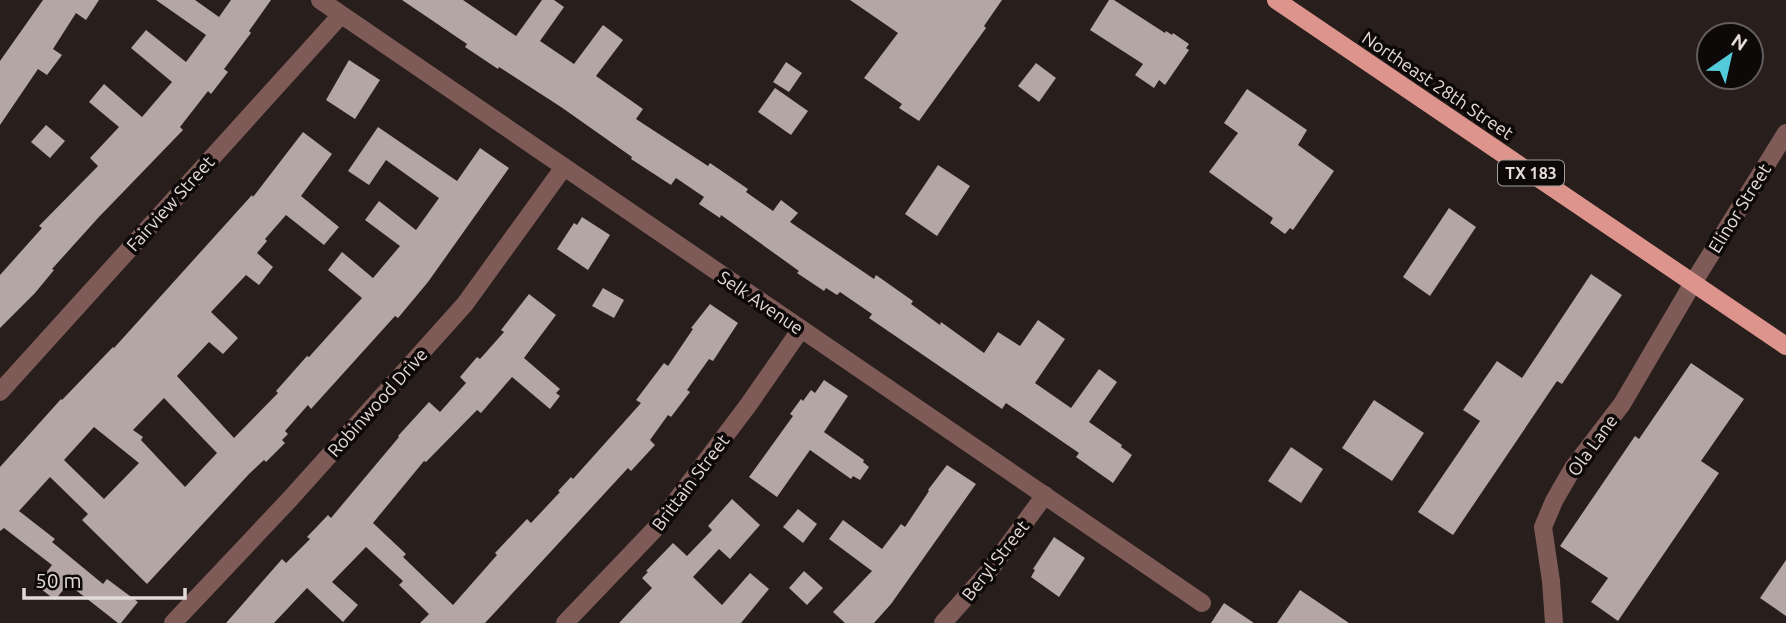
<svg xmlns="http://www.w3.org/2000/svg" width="1786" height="623" font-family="Ubuntu,sans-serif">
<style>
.building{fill:#b3a6a4;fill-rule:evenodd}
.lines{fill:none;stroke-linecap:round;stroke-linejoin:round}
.street{stroke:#7e5b57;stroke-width:18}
.primary{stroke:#dc948c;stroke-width:18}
.labels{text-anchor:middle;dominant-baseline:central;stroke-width:7;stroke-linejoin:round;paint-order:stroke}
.shield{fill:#0e0909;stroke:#a29c9b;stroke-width:2}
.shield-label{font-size:16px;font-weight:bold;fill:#e2dbda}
.street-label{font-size:18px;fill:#e2dbda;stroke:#0e0909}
</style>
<rect width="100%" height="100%" fill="#281e1c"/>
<g class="building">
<polygon points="43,0 99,0 86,20 76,13 53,49 62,55 47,75 38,69 0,125 0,61"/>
<polygon points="156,0 195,0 219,17 231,0 271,0 249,31 251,33 224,69 228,72 211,94 208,91 180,127 183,130 98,218 52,269 54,270 35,293 0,328 0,275 42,228 39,226 98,166 90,158 119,127 89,102 104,84 142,117 172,82 131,48 146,30 186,62 206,35"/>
<polygon points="402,0 463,0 516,36 542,0 554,0 564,7 540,41 574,64 603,25 623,40 596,76 643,109 636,119 708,166 710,163 748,189 746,192 773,211 781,200 798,213 790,222 874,279 876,275 913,301 911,304 940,325 941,322 984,353 998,332 1020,346 1038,320 1065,339 1035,383 1071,408 1099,369 1117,382 1089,422 1122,445 1121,447 1132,455 1113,483 1076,457 1079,453 1006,403 1002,409 869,318 872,314 840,292 837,295 826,288 824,291 797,273 799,271 721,215 720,218 699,204 704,197 676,178 671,185 631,159 632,157 561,107 499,67 498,69 465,47 467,44"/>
<polygon points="850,0 1002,0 984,26 986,28 919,121 899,108 902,104 864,78 898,33"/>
<polygon points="1109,0 1114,0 1165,33 1166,31 1172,35 1173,33 1189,44 1186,48 1189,50 1165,85 1159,80 1154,88 1135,75 1143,64 1090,30"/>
<polygon points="349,60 380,80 355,119 326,100"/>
<polygon points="786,62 802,73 789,92 773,82"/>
<polygon points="1036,63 1056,78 1039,102 1018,86"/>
<polygon points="775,88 808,111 791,135 758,112"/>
<polygon points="1247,89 1307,130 1298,145 1334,171 1293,230 1290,228 1285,234 1270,223 1273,218 1209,172 1238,133 1224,123"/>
<polygon points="46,125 65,141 50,158 31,142"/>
<path d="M 378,127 L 457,181 L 480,148 L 509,168 L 428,282 L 398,318 L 395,316 L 311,409 L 308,405 L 285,431 L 288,434 L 282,440 L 285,443 L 266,462 L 264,460 L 250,473 L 147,584 L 82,520 L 88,514 L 50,477 L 19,511 L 55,539 L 52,542 L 103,584 L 107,579 L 138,602 L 121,623 L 118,623 L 68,584 L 55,600 L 36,585 L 52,565 L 4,528 L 0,531 L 0,467 L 61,399 L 62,400 L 113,347 L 114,348 L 252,195 L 253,197 L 303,132 L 332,154 L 301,196 L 339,227 L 324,245 L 286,215 L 265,239 L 267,241 L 257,253 L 273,267 L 259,285 L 246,275 L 211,312 L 238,338 L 223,354 L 209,342 L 177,376 L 234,438 L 278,393 L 276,391 L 307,356 L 309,357 L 362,298 L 328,270 L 342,252 L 373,278 L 400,246 L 365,220 L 379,201 L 416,230 L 439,198 L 386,160 L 369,185 L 348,171 ZM 164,398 L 217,453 L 185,487 L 141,440 L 143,437 L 133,430 ZM 94,427 L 139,463 L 104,499 L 64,460 Z"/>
<polygon points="938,165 970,186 937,236 905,214"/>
<polygon points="1449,208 1476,227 1430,296 1403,277"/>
<polygon points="582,217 610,235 588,270 557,249 574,223 577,225"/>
<polygon points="1591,274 1622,295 1562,384 1557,381 1453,535 1418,512 1480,421 1463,410 1497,361 1522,378"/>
<polygon points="603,288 624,300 614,318 592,306"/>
<polygon points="529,294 556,315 524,358 560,389 556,393 560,396 550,409 512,377 481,413 477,410 426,462 424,461 373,523 406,554 403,557 453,605 497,555 495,553 527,519 531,523 560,492 558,491 571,477 573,479 641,403 636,400 664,363 668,366 693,329 691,328 710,304 738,323 713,361 709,359 687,390 690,392 671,417 668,415 650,440 655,445 631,471 628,468 485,623 420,623 429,614 399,585 403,581 366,547 332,582 358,605 343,622 307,588 274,623 226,623 282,559 286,563 310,539 307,537 328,515 331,518 399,437 398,436 429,402 440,412 466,383 460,377 477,357 480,359 504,332 501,330"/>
<polygon points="1691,363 1744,399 1701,461 1719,473 1618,621 1591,602 1608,578 1560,546 1635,436 1639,439"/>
<polygon points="824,380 848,396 824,432 864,460 863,462 869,467 860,480 853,476 851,479 810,450 777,497 749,477 793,416 790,414 801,399 803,401 811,390 815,393"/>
<polygon points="1374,400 1424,433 1392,481 1342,448"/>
<polygon points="1291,447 1323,469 1301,503 1268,481"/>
<polygon points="947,465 976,484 891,604 874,623 845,623 833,612 872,571 829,539 843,520 882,549 901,524 905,527 929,491 928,490"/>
<polygon points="732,499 760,525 730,559 719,549 693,577 722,605 750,573 769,589 741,623 619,623 652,588 642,578 648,572 646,571 673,543 687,556 712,530 708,526"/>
<polygon points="798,509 817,524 803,543 783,527"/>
<polygon points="1054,537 1085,558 1059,597 1031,577 1035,570 1033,569"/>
<polygon points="1786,560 1786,616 1760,598"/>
<polygon points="804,571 823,588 807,605 789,588"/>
<polygon points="1300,590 1349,623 1277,623"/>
<polygon points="1224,603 1254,623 1211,623"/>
</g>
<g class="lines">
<g class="street">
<polyline points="320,0 1202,603"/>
<polyline points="0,392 341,15"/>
<polyline points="173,623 290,499 465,304 564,167"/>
<polyline points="565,623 654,530 749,404 801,329"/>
<polyline points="943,623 989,571 1045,495"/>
<polyline points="1554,623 1551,581 1543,527 1554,501 1573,468 1622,404 1693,283 1786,133"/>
</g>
<polyline class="primary" points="1276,0 1786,346"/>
</g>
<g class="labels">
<rect class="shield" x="1498" y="160.5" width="66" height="25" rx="5"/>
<g class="shield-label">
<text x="1531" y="173">TX 183</text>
</g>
<g class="street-label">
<text transform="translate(1438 85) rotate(34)">Northeast 28th Street</text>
<text transform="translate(170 203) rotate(-48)">Fairview Street</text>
<text transform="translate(1739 208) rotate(-58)">Elinor Street</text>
<text transform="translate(761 302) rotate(34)">Selk Avenue</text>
<text transform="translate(377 402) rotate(-48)">Robinwood Drive</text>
<text transform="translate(1592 445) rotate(-54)">Ola Lane</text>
<text transform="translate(690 482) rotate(-53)">Brittain Street</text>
<text transform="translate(995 560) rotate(-52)">Beryl Street</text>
</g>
</g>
<g transform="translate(1730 56) rotate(34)"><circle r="33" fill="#0e0909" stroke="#635d5d" stroke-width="2"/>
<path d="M0-5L12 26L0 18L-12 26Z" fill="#53cbda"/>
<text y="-10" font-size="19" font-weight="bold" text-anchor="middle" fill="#e2dbda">N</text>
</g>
<path d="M24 588v10h161v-10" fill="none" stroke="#e2dbda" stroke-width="3.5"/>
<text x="35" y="588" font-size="21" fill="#e2dbda" stroke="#0e0909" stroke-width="5" paint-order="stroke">50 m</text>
</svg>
